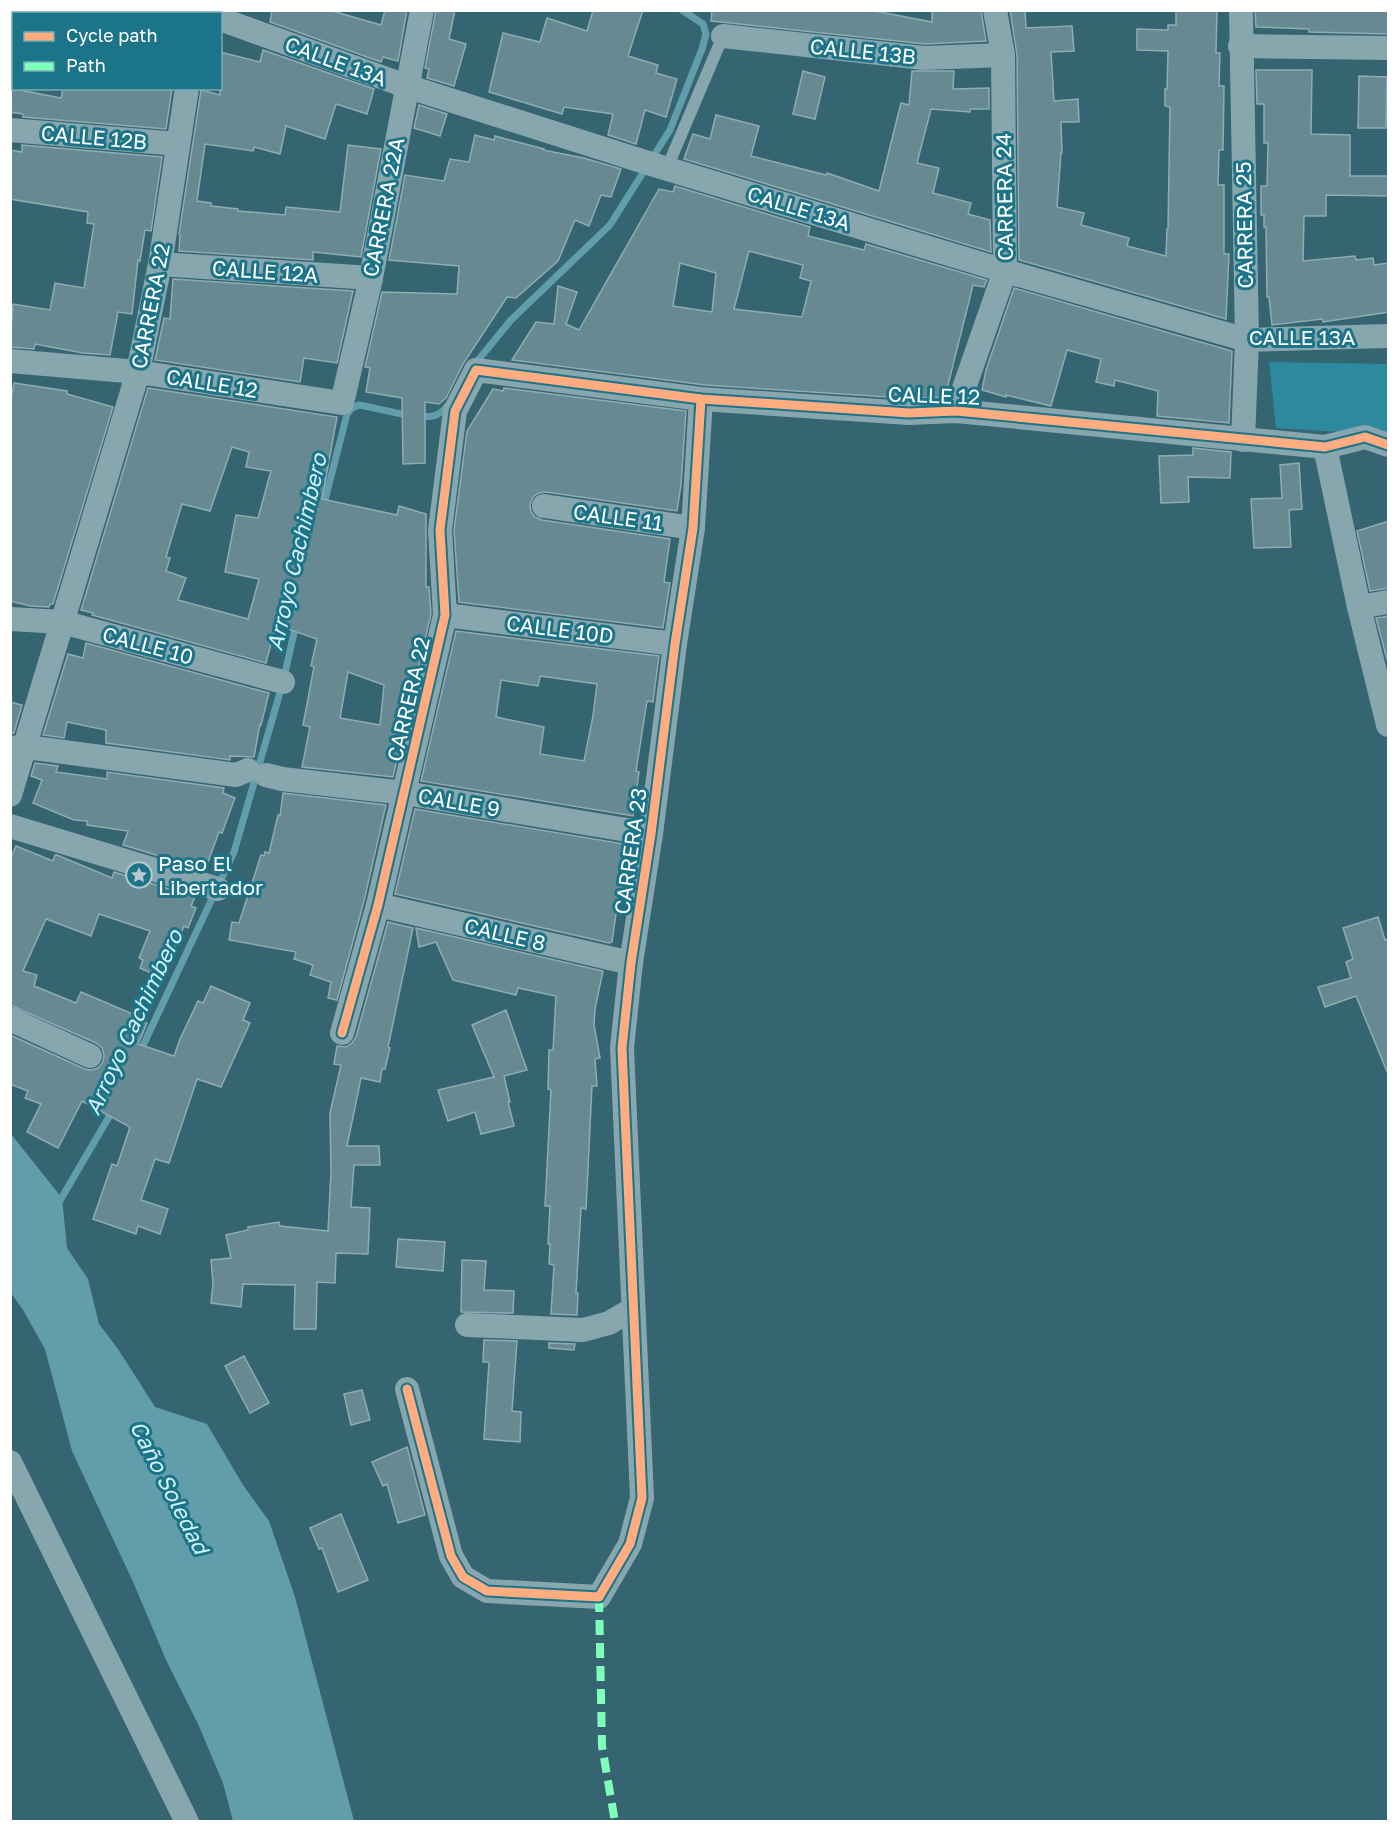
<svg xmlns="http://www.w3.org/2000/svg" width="1399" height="1832" font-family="'Golos Text',sans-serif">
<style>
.green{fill:#2d899e}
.water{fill:#629dab}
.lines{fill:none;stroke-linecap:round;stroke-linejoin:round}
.stream{stroke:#629dab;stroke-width:7}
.building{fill:#678a92;stroke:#8facb3;stroke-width:1.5;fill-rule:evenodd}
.lane{stroke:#88a6ae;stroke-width:12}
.street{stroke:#88a6ae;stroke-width:24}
.quiet{stroke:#80ffba;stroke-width:8;stroke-dasharray:15 8;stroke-linecap:butt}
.cycleway-casing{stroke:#1c7489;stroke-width:13}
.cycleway{stroke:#ffac80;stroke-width:9}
.labels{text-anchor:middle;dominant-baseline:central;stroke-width:6;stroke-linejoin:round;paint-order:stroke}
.street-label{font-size:21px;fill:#fff;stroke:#1c7489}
.poi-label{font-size:21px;fill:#fff;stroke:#1c7489;text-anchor:start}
.water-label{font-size:22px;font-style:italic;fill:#d0f1f8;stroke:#1c7489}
</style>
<rect width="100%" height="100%" fill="#346570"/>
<polygon class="green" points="1269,362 1387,364 1388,435 1276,428"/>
<polygon class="water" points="11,1134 62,1198 67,1248 88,1279 99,1324 118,1349 155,1407 207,1424 243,1485 269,1521 295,1597 354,1821 233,1821 223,1783 198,1724 166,1660 134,1584 72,1451 45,1349 23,1310 11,1293"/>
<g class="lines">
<g class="stream">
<polyline points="475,364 511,320 610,225 670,130 702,49 706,34 703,24 682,10"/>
<path d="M 323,508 L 347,414 L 352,408 L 359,405 C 377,408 422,421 436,415 C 441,413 444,410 447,406"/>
<polyline points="139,1054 234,852 283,682 296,624"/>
<polyline points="58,1204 113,1110"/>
</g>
</g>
<g class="building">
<polygon points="272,10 329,10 381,25 385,10 407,10 398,61 383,57 381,62 270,22"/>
<polygon points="436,10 455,10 449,39 466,44 454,86 427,78 429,69 425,68"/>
<polygon points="593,10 643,10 628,56 658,65 656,73 677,79 666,117 645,110 636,144 608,135 613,114 564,107 562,114 489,92 503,33 540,42 547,18 587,31"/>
<polygon points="712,10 870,10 932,22 932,10 981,10 986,41 925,44 721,22 711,21"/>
<polygon points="1010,10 1025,10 1026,28 1072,26 1074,51 1051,52 1054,101 1078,99 1079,122 1061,122 1062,153 1061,153 1057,207 1084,213 1081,225 1129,238 1127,246 1166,256 1167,229 1168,229 1170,107 1165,106 1165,89 1167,89 1168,51 1137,50 1137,29 1168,30 1168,25 1176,25 1176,10 1217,10 1216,53 1220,53 1219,86 1224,86 1223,150 1219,150 1218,185 1224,185 1224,254 1229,254 1226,319 1019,260 1017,55"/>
<polygon points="1255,10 1389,10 1389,34 1309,32 1309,29 1256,27"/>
<polygon points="263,50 374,89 367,114 336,104 325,139 286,126 280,154 254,147 253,151 205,144 197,201 211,203 211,206 238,209 238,211 285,215 286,207 340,212 348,145 381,149 361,257 313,252 313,260 179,251 180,235 179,234 201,90 220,95 220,52 260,62"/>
<polygon points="1256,70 1312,70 1311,134 1350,135 1350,176 1389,176 1389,196 1326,195 1326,216 1304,216 1303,261 1355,256 1356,260 1373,258 1374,265 1389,263 1389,312 1323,322 1322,319 1272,325 1269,297 1267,297 1266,227 1264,227 1264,215 1261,215 1261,186 1267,186 1268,143 1264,143 1264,104 1257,104"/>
<polygon points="803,71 825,77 815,119 793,114"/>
<polygon points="912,71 954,71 953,89 989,88 989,109 970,109 970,112 931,109 917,163 939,168 933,193 971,203 968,214 990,220 991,252 684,159 693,134 710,139 716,115 759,126 751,156 826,175 827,173 879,191 901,103 909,105"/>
<polygon points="1359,76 1387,77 1386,128 1358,128"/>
<polygon points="10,88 61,98 63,88 172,88 166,129 23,117 23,114 10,112"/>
<polygon points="419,105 447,114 440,136 414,128"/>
<polygon points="475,135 494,140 495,136 544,149 543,150 584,158 621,169 611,197 601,195 589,226 575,220 558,261 516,298 507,297 463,364 446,398 439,404 425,402 425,463 403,464 402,398 366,392 370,368 365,367 382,292 457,294 459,266 389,260 405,175 444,181 450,159 469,162"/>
<polygon points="22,145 162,157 151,231 145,230 140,261 138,260 132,314 118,312 110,355 83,353 35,344 34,349 10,347 13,304 50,310 55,283 84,288 94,224 87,223 88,212 10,199 10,150 22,152"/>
<path d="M 675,186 L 810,227 L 808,236 L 864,250 L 866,244 L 987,280 L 984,287 L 973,285 L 945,397 L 923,398 L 888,394 L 887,397 L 705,385 L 512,360 L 536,322 L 554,324 L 558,286 L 577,292 L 566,324 L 579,330 L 659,189 L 673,192 ZM 749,251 L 803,265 L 800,278 L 811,281 L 802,317 L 734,309 ZM 680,263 L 716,273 L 712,312 L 673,306 Z"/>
<polygon points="173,279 353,291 337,363 304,358 300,382 155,360 164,318 170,319"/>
<polygon points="1014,288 1232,351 1229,423 1157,416 1158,391 1115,380 1114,386 1096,382 1101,359 1067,350 1051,406 1006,395 1006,397 982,390 986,370"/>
<polygon points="14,383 67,391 67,394 113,407 53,604 50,604 49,607 30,606 10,601 10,405"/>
<path d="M 148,388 L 337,417 L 322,499 L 397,515 L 399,506 L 426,514 L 426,587 L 429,587 L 431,614 L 393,777 L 302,767 L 310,727 L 303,725 L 314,667 L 311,666 L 317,639 L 276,625 L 266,663 L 92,615 L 93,613 L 81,610 ZM 232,447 L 249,452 L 246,467 L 271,471 L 258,518 L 236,515 L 225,572 L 259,579 L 248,619 L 178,600 L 186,578 L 166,571 L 170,558 L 166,557 L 182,504 L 210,511 ZM 348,672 L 384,685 L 380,725 L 340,718 Z"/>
<polygon points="504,388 686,411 681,485 677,511 546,492 539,493 533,497 530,505 531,512 535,517 542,520 670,539 664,582 670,583 663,628 459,602 454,530 467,431 493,389 503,391"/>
<polygon points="1193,448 1231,452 1230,478 1188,477 1189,502 1161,503 1159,456 1193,455"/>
<polygon points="1299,463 1302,509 1289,510 1291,547 1254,548 1251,499 1282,498 1280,465"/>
<polygon points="1389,521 1389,588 1370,591 1357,531"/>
<polygon points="1389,616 1389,667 1376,618"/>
<path d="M 456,631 L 659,656 L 653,702 L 647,701 L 636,771 L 639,772 L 633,816 L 421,781 ZM 540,676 L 597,684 L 593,716 L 584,761 L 540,754 L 544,727 L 496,717 L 501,680 L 538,686 Z"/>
<polygon points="86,643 269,693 261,725 260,724 254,757 230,756 230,760 106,743 106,730 67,722 64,738 43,735 68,654 83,658"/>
<polygon points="10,702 22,705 14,733 10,734"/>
<polygon points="35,763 58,766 56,772 107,779 107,772 224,788 223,793 235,798 222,833 219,832 205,870 123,845 128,831 87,825 87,821 74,820 33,803 42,780 31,776"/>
<polygon points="283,793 386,805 364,901 337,1000 328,998 331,982 310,975 313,965 294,959 296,952 229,940 232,922 239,923 261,855 264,856 265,852 269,853 278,815 280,816"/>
<polygon points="415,809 630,845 623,888 621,887 619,907 617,907 612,942 609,943 395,894"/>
<polygon points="16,846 53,861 55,855 57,855 112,878 114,872 195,897 191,906 196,908 188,928 184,926 162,978 140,968 143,960 139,958 150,931 99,914 91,936 46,919 23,971 37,975 34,986 76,1003 81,992 142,1018 141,1020 147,1023 138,1044 174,1056 180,1039 198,1001 203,1003 211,986 250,1003 243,1020 250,1023 221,1087 197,1079 169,1163 155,1159 141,1200 168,1209 160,1234 138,1226 136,1234 93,1219 112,1164 117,1166 130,1127 82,1101 58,1148 27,1132 41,1104 25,1098 28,1091 10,1084 10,1035 85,1069 91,1070 98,1068 103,1062 104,1055 102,1048 96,1043 10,1005 10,860"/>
<polygon points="1378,917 1385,940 1389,939 1388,1074 1356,996 1325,1007 1318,987 1351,978 1346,962 1353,959 1343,928"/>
<polygon points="388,922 413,928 388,1047 390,1048 385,1069 382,1069 380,1082 361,1078 347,1146 379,1146 380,1165 354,1165 351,1207 370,1208 368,1254 336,1253 335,1283 317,1282 316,1329 294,1329 295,1285 243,1284 241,1307 211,1303 213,1284 211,1260 231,1258 226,1235 248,1230 248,1227 279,1222 280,1226 328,1231 331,1171 330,1113 341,1065 334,1064 337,1046 346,1047 352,1043 356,1037"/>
<polygon points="416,928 603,971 595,1009 594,1025 600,1058 595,1059 597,1086 592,1086 586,1209 581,1208 576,1293 578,1293 577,1315 551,1314 554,1265 549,1264 550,1244 548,1244 550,1206 545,1206 551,1090 548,1089 549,1050 553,1050 556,996 518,988 516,995 453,980 436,942 419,947"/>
<polygon points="506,1010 527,1070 504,1076 510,1102 508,1102 514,1126 481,1134 475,1112 448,1121 438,1090 494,1077 472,1025"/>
<polygon points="398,1239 445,1242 443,1271 396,1267"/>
<polygon points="462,1260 486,1261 484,1290 514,1291 513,1313 461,1312"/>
<polygon points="484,1340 517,1341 512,1411 521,1412 520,1442 484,1439 489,1362 483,1362"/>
<polygon points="549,1343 575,1344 574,1350 549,1348"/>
<polygon points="244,1356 269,1403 250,1413 225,1366"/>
<polygon points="362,1390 370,1420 351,1425 344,1394"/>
<polygon points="407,1447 425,1515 398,1523 387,1484 383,1486 372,1462"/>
<polygon points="341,1514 368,1580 338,1592 322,1548 319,1549 310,1528"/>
</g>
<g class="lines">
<polyline class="lane" points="667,168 723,36"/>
<g class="street">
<polyline points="196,10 204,14"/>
<polyline points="1241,10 1247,340 1243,440"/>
<polyline points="220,19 406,86 648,163 1005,271 1247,340 1388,336"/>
<polyline points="723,36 924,58 1003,55"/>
<polyline points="1240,46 1388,48"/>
<polyline points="10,130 178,144"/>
<polyline points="160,264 371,278"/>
<polyline points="10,361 138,372 342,403 371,278 422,10"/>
<polyline points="956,411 1005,271 1003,55 995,10"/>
<polyline points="1325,447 1359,607 1388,725"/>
<polyline points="544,506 693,528"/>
<polyline points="1359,607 1388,602"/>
<polyline points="445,615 675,644"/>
<polyline points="10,619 62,622 283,682"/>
<polyline points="10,748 26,747 236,775 248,770"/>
<polyline points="266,775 282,779 405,793 651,834"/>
<polyline points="10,795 138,372 160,264 187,88"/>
<polyline points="10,826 218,889"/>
<polyline points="378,905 631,963"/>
<polyline points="10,1019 90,1056"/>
<polyline points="342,1033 378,905 445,615 440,530 455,411 476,370 701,399 909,413 956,411 1325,447 1365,437 1388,445"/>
<polyline points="467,1325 583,1330 609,1323 633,1309"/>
<polyline points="407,1389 451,1556 463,1577 487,1591 599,1597 630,1544 642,1498 622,1048 631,963 651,834 675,644 693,528 701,399"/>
<polyline points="10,1462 187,1822"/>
</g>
<polyline class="quiet" points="599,1597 602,1746 615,1822"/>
<g class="cycleway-casing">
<g id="cycleway">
<polyline points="342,1033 378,905 445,615 440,530 455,411 476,370 701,399 909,413 956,411 1325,447 1365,437 1388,445"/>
<polyline points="407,1389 451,1556 463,1577 487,1591 599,1597 630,1544 642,1498 622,1048 631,963 651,834 675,644 693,528 701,399"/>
</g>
</g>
<use href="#cycleway" class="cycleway"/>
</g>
<defs>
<g id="sight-ring" transform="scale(1.35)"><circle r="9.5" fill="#1c7489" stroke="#b8c9cd" stroke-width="1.5"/><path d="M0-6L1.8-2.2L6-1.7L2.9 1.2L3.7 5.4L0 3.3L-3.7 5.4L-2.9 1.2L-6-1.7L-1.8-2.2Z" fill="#b8c9cd"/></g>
</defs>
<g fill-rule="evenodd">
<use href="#sight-ring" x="139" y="875"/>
</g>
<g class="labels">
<g class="street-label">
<text transform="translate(863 51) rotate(6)">CALLE 13B</text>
<text transform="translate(336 61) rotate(20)">CALLE 13A</text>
<text transform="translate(94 137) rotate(5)">CALLE 12B</text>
<text transform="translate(1004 197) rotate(-91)">CARRERA 24</text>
<text transform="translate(383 207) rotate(-79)">CARRERA 22A</text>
<text transform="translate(799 208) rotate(17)">CALLE 13A</text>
<text transform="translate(1244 225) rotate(-91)">CARRERA 25</text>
<text transform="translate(265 271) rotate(4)">CALLE 12A</text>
<text transform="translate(150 306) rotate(-79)">CARRERA 22</text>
<text x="1302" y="337">CALLE 13A</text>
<text transform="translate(212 383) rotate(9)">CALLE 12</text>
<text transform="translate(934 395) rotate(2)">CALLE 12</text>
<text transform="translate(618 517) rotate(8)">CALLE 11</text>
<text transform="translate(560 629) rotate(7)">CALLE 10D</text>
<text transform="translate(148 645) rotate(15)">CALLE 10</text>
<text transform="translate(408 699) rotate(-77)">CARRERA 22</text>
<text transform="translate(459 802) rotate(10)">CALLE 9</text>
<text transform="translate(630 851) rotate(-82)">CARRERA 23</text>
<text transform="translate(505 934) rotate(13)">CALLE 8</text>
</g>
<g class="poi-label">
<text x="158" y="863">Paso El<tspan x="158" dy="24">Libertador</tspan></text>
</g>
<g class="water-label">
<text transform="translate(296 552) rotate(-77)">Arroyo Cachimbero</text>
<text transform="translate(133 1022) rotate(-65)">Arroyo Cachimbero</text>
<text transform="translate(170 1487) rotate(63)">Caño Soledad</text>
</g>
</g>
<rect width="1399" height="1832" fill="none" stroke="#ffffff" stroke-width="24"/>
<rect x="12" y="12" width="210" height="78" fill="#1c7489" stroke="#77acb8" stroke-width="1.5"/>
<rect x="24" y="32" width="30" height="9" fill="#ffac80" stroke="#77acb8" stroke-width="1.5"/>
<text x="66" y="42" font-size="18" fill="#ffffff">Cycle path</text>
<rect x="24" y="62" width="30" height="9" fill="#80ffba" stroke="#77acb8" stroke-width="1.5"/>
<text x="66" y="72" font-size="18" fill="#ffffff">Path</text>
</svg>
